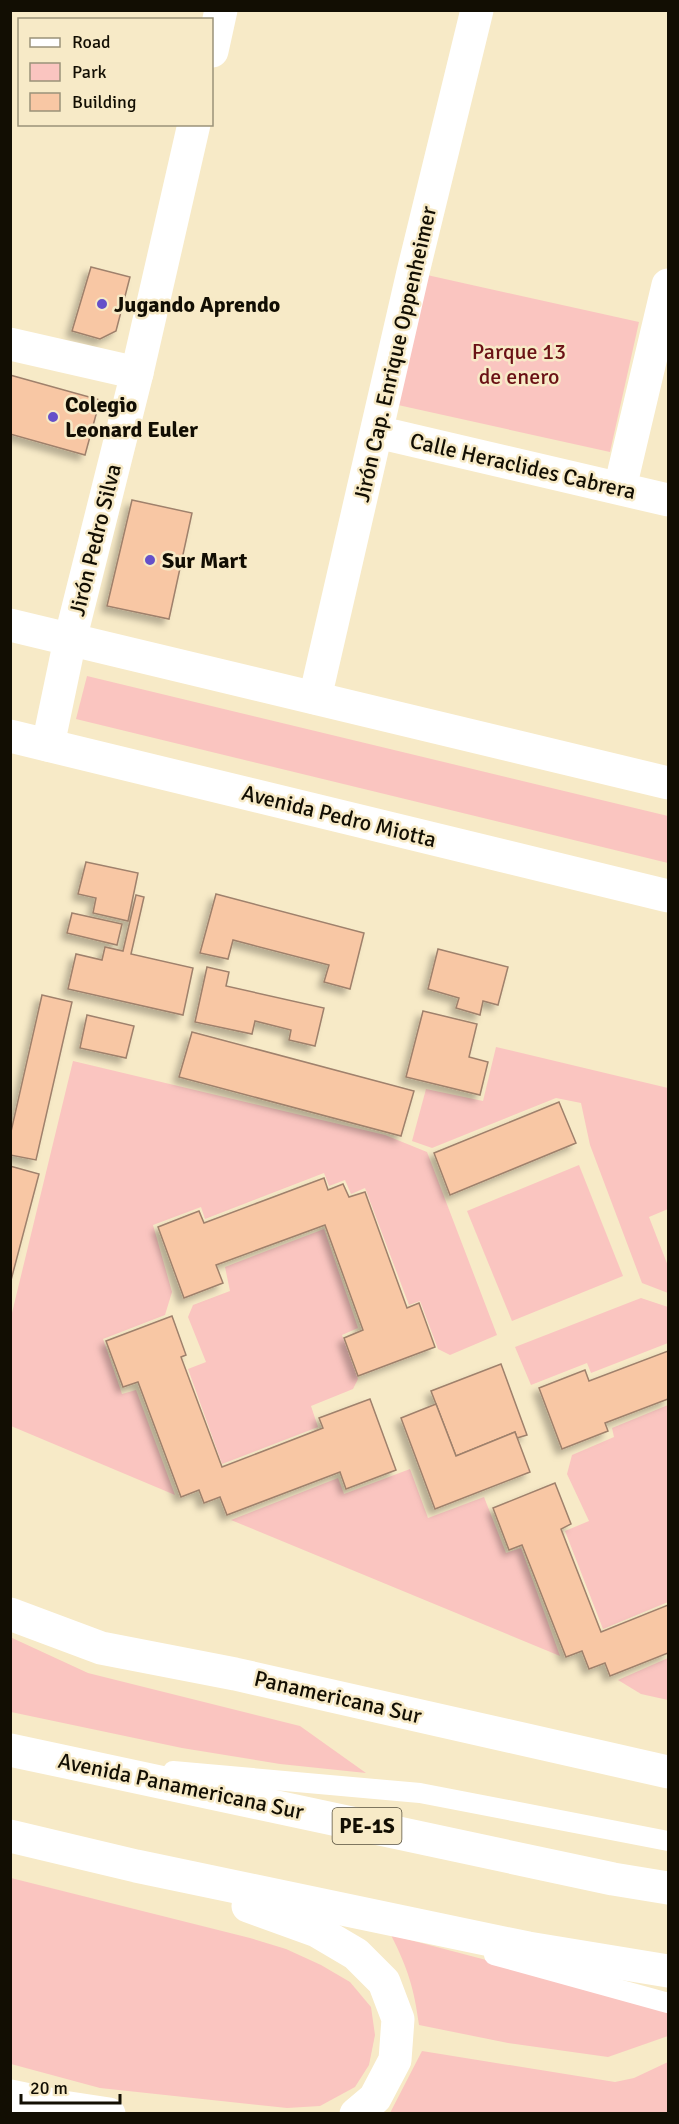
<svg xmlns="http://www.w3.org/2000/svg" width="679" height="2124" font-family="Signika,sans-serif">
<style>
.green{fill:#fac5c0}
.building{fill:#f8c7a4;stroke:#9f816c;stroke-width:1.5;filter:url(#shadow)}
.lines{fill:none;stroke-linecap:round;stroke-linejoin:round}
.service{stroke:#fff;stroke-width:20}
.minor{stroke:#fff;stroke-width:33}
.tertiary{stroke:#fff;stroke-width:33}
.secondary{stroke:#fff;stroke-width:33}
.motorway{stroke:#fff;stroke-width:33}
.poi-dot{fill:#6550c9;stroke:#f7eac7;stroke-width:2}
.labels{text-anchor:middle;dominant-baseline:central;stroke-width:5;stroke-linejoin:round;paint-order:stroke}
.shield{fill:#f7eac7;stroke:#57503e;stroke-width:1.5}
.shield-label{font-size:21px;font-weight:bold;fill:#120e03}
.poi-label{font-size:22px;font-weight:bold;fill:#120e03;stroke:#f7eac7;text-anchor:start}
.park-label{font-size:22px;fill:#6a1115;stroke:#f7eac7}
.street-label{font-size:22px;fill:#120e03;stroke:#f7eac7}
</style>
<defs>
<filter id="shadow"><feDropShadow dx="-5.5" dy="5.5" stdDeviation="3" flood-color="#0004"/></filter>
</defs>
<rect width="100%" height="100%" fill="#f7eac7"/>
<g class="green">
<polygon points="427,275 639,322 610,452 398,405"/>
<polygon points="87,676 668,816 668,863 76,719"/>
<polygon points="496,1047 668,1088 668,1209 649,1217 668,1266 668,1293 642,1283 590,1145 581,1103 556,1098 432,1148 412,1141 426,1089 483,1101"/>
<polygon points="73,1061 385,1135 427,1152 497,1335 450,1355 438,1349 420,1301 409,1305 365,1188 351,1194 345,1180 329,1186 324,1173 205,1219 201,1207 153,1225 172,1292 165,1315 103,1339 122,1394 136,1390 175,1495 11,1426 11,1317"/>
<polygon points="579,1165 623,1276 512,1321 467,1211"/>
<polygon points="324,1229 358,1328 342,1335 358,1379 353,1389 311,1406 318,1427 222,1464 188,1369 206,1362 188,1317 193,1305 230,1291 225,1267"/>
<polygon points="641,1298 668,1307 668,1343 591,1373 587,1363 531,1385 515,1347"/>
<polygon points="668,1405 668,1602 603,1629 565,1531 589,1521 567,1474 572,1455 614,1437 612,1428"/>
<polygon points="410,1469 428,1518 484,1497 506,1553 521,1548 560,1656 231,1520 338,1478 344,1494"/>
<polygon points="10,1637 88,1673 300,1726 366,1773 280,1764 182,1748 11,1712"/>
<polygon points="668,1658 668,1700 641,1694 618,1680"/>
<polygon points="11,1878 250,1938 286,1949 321,1965 350,1982 371,2007 375,2035 369,2065 355,2087 320,2106 287,2108 100,2088 11,2064"/>
<path d="M 391,1935 L 668,2008 L 668,2036 L 608,2057 L 508,2043 L 419,2025 C 414,1988 408,1969 391,1935 Z"/>
<polygon points="422,2051 615,2082 634,2078 668,2062 668,2113 390,2113"/>
</g>
<g class="building">
<polygon points="91,267 130,277 116,331 100,339 72,331"/>
<polygon points="10,375 100,400 85,455 10,434"/>
<polygon points="132,500 192,513 169,619 107,606"/>
<polygon points="86,862 138,873 128,921 93,913 96,898 78,894"/>
<polygon points="216,894 364,933 350,989 324,982 329,965 233,940 228,959 200,953"/>
<polygon points="136,895 144,897 131,954 193,968 183,1015 68,989 76,954 102,960 105,947 123,951"/>
<polygon points="72,913 122,924 117,945 67,933"/>
<polygon points="438,949 508,967 498,1005 483,1001 480,1015 456,1008 459,998 428,989"/>
<polygon points="207,967 229,972 226,986 324,1008 315,1046 289,1040 291,1030 255,1021 252,1034 195,1022"/>
<polygon points="42,995 72,1002 36,1160 10,1155 10,1136"/>
<polygon points="423,1011 477,1024 469,1057 488,1062 480,1095 406,1077"/>
<polygon points="87,1015 134,1026 126,1058 80,1048"/>
<polygon points="192,1032 414,1091 401,1136 179,1077"/>
<polygon points="559,1102 576,1143 450,1195 434,1153"/>
<polygon points="10,1166 39,1174 10,1284"/>
<polygon points="324,1178 328,1190 343,1184 349,1197 365,1192 407,1308 419,1303 435,1347 358,1376 344,1338 363,1330 325,1225 216,1265 223,1283 184,1298 158,1227 199,1211 204,1223"/>
<polygon points="172,1316 186,1355 181,1357 222,1467 323,1428 319,1418 370,1399 396,1470 346,1489 340,1472 227,1515 220,1497 204,1503 199,1490 181,1497 138,1382 123,1387 106,1341"/>
<polygon points="668,1351 668,1399 605,1423 608,1431 562,1449 539,1388 585,1370 589,1381"/>
<polygon points="501,1364 527,1435 517,1438 515,1432 456,1456 431,1391"/>
<polygon points="436,1404 456,1456 515,1432 530,1472 435,1509 401,1418"/>
<polygon points="555,1483 571,1524 561,1529 601,1632 668,1605 668,1653 610,1676 605,1663 589,1669 582,1651 566,1657 522,1545 509,1550 493,1508"/>
</g>
<g class="lines">
<g class="service">
<polyline points="173,1771 420,1793 668,1841"/>
<polyline points="494,1955 668,2003"/>
</g>
<g class="minor">
<polyline points="10,344 137,373"/>
<polyline points="377,432 668,500"/>
<polyline points="620,488 668,285"/>
<polyline points="315,698 413,272 477,10"/>
</g>
<g class="tertiary">
<polyline points="212,51 221,10"/>
<polyline points="48,745 70,640 137,373 194,124"/>
</g>
<g class="secondary">
<polyline points="10,625 668,783"/>
<polyline points="10,736 668,896"/>
<polyline points="10,1614 101,1648 235,1674 668,1772"/>
</g>
<g class="motorway">
<polyline points="10,1750 613,1879 668,1888"/>
<polyline points="10,1836 136,1866 528,1948 668,1971"/>
<polyline points="248,1906 317,1931 356,1954 384,1982 398,2019 395,2060 375,2098 356,2114"/>
<polyline points="10,2096 63,2107 109,2114"/>
</g>
</g>
<g class="poi-dot">
<circle cx="102" cy="304" r="6"/>
<circle cx="53" cy="417" r="6"/>
<circle cx="150" cy="560" r="6"/>
</g>
<g class="labels">
<rect class="shield" x="332.5" y="1808" width="69" height="36" rx="4.5"/>
<g class="shield-label">
<text x="367" y="1826">PE-1S</text>
</g>
<g class="poi-label">
<text x="114" y="304">Jugando Aprendo</text>
<text x="65" y="404">Colegio<tspan x="65" dy="25">Leonard Euler</tspan></text>
<text x="162" y="560">Sur Mart</text>
</g>
<g class="park-label">
<text x="519" y="351">Parque 13<tspan x="519" dy="25">de enero</tspan></text>
</g>
<g class="street-label">
<text transform="translate(395 354) rotate(-77)">Jirón Cap. Enrique Oppenheimer</text>
<text transform="translate(523 466) rotate(13)">Calle Heraclides Cabrera</text>
<text transform="translate(95 540) rotate(-76)">Jirón Pedro Silva</text>
<text transform="translate(339 816) rotate(14)">Avenida Pedro Miotta</text>
<text transform="translate(338 1697) rotate(13)">Panamericana Sur</text>
<text transform="translate(181 1786) rotate(12)">Avenida Panamericana Sur</text>
</g>
</g>
<rect width="679" height="2124" fill="none" stroke="#120e03" stroke-width="24"/>
<rect x="18" y="18" width="195" height="108" fill="#f7eac7" stroke="#9b9279" stroke-width="1.5"/>
<rect x="30" y="38" width="30" height="9" fill="#ffffff" stroke="#9b9279" stroke-width="1.5"/>
<text x="72" y="48" font-size="18" fill="#120e03">Road</text>
<rect x="30" y="63" width="30" height="18" fill="#fac5c0" stroke="#9b9279" stroke-width="1.5"/>
<text x="72" y="78" font-size="18" fill="#120e03">Park</text>
<rect x="30" y="93" width="30" height="18" fill="#f8c7a4" stroke="#9b9279" stroke-width="1.5"/>
<text x="72" y="108" font-size="18" fill="#120e03">Building</text>
<path d="M21 2094v9h99v-9" fill="none" stroke="#120e03" stroke-width="3"/>
<text x="30" y="2094" font-size="18" fill="#120e03" stroke="#f7eac7" stroke-width="4.5" paint-order="stroke">20 m</text>
</svg>
